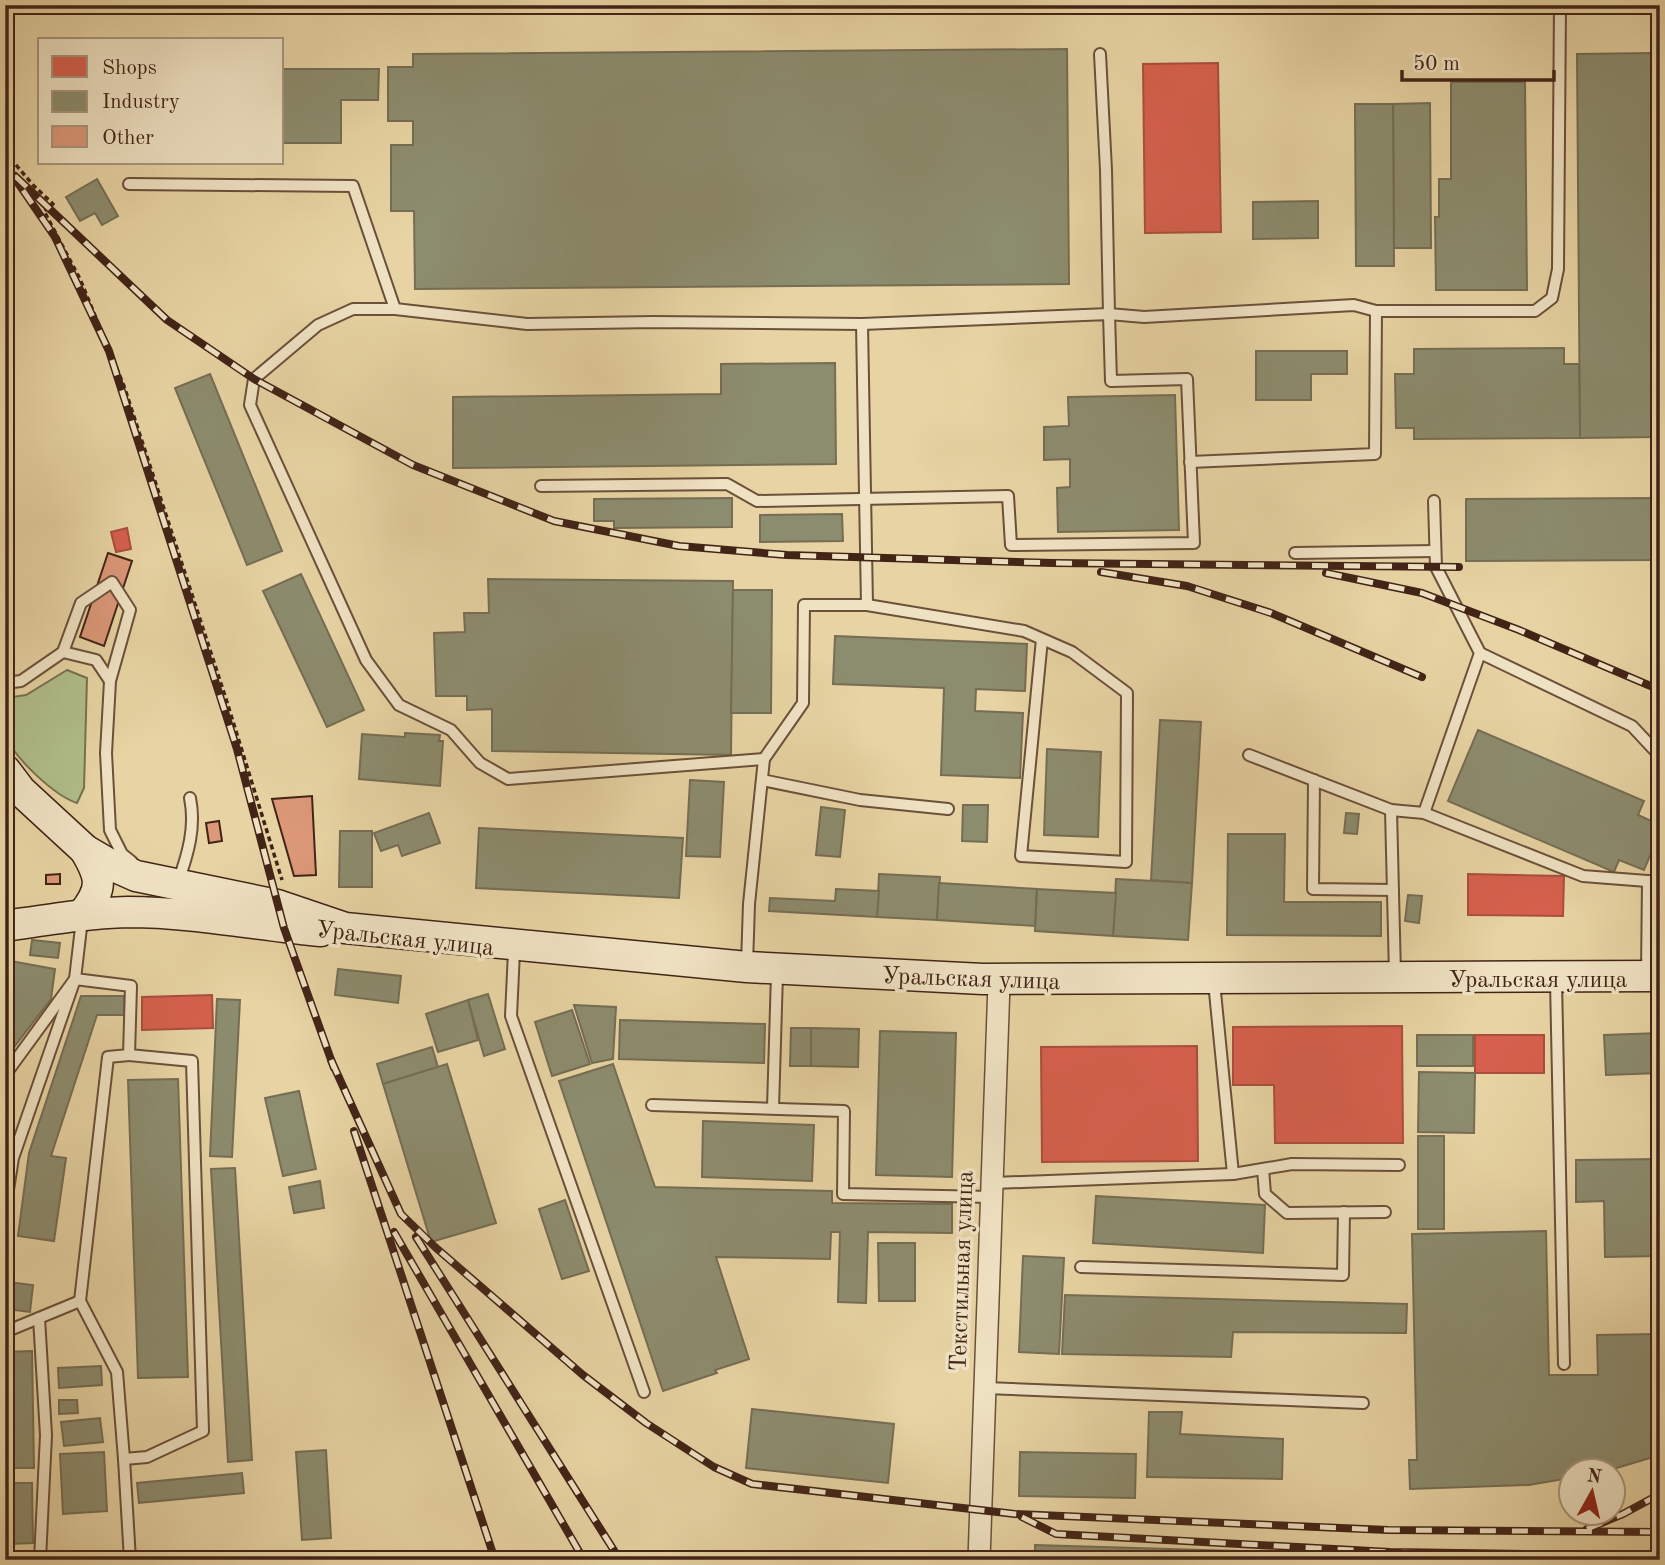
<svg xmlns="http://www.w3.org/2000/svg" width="1665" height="1565" font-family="'Old Standard TT',serif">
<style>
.green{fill:#afbe8a;stroke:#787150;stroke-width:2}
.shops{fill:#d6604d;stroke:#aa4e3d;stroke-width:2}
.industry{fill:#8c8c6e;stroke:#766d54;stroke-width:2}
.building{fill:#dc9879;stroke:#422417;stroke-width:2}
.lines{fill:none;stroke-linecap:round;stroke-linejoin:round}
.service-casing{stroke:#6b503a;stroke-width:14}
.minor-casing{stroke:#6b503a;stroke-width:24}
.secondary-casing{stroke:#422417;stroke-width:33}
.path{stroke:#422417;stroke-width:3.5;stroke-dasharray:5 3.5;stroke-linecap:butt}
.service{stroke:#efe2c3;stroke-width:10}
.minor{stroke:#efe2c3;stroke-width:21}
.secondary{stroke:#efe2c3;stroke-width:30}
.rail-casing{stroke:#422417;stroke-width:8}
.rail{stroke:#efe2c3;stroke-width:5;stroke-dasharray:16;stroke-linecap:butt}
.labels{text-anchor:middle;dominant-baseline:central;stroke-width:7;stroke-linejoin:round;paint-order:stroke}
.street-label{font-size:24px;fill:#422417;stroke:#efe2c3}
</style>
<rect width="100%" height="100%" fill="#e7d3a3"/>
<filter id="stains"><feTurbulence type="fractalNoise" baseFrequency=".00286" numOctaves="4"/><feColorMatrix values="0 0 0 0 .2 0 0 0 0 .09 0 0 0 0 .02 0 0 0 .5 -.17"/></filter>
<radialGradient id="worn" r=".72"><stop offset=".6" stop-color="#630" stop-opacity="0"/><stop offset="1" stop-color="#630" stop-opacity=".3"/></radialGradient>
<path class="green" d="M 67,670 L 87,678 L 84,788 L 77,803 C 55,796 14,758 6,736 C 2,726 5,709 5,698 L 26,695 Z"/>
<g class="shops">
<polygon points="1218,63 1221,232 1145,233 1143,64"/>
<polygon points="127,528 131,549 116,552 111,532"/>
<polygon points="1468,874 1564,876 1563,916 1468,915"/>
<polygon points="212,995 213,1028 142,1030 142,997"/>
<polygon points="1402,1026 1403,1143 1275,1143 1274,1085 1233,1085 1233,1027"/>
<rect x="1475" y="1035" width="69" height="38"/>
<polygon points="1197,1046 1198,1161 1042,1162 1041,1047"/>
<polygon points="71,1552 114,1554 114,1560 71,1560"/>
</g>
<g class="industry">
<polygon points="1067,49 1069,284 415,289 414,211 391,211 391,145 413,145 413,121 388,121 388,67 413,67 413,54"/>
<polygon points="1653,53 1655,437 1580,438 1577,54"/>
<polygon points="282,69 379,69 378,100 341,100 341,143 282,143"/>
<polygon points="1451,82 1525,82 1527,290 1436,290 1435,217 1439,217 1439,179 1451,179"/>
<polygon points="1430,103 1431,248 1394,248 1393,104"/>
<polygon points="1355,104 1393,104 1394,266 1356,266"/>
<polygon points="97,179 118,216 102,225 95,213 80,221 66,197"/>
<polygon points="1318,201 1318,238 1253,239 1253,202"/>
<polygon points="1564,348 1564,364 1579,364 1580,438 1414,439 1414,428 1396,428 1395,374 1414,374 1414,349"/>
<polygon points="1256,351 1347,351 1347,374 1311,374 1311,400 1256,400"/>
<polygon points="835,363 836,464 453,468 453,397 721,394 721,364"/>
<polygon points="210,374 282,551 247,565 175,388"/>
<polygon points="1175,395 1179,530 1058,532 1057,488 1070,487 1070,459 1044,460 1044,427 1069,426 1068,397"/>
<polygon points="732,498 732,527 614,528 614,521 594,521 594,499"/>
<polygon points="1652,498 1653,560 1466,561 1466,499"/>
<polygon points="842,514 843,541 760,542 760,515"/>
<polygon points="301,574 364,710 327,727 263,591"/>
<polygon points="488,579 733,581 731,755 492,751 492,709 467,710 467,696 436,696 434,633 465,632 464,613 489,613"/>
<polygon points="733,590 772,590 771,713 731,713"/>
<polygon points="835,636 1027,644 1025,691 976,689 975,711 1023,713 1020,778 941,775 944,688 833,684"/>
<polygon points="1160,720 1201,722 1192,883 1151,880"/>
<polygon points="1478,730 1644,801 1638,815 1660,825 1660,832 1644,870 1619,860 1614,872 1448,801"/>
<polygon points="405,733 440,735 439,741 443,741 440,786 359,779 362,734 405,737"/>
<polygon points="1047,749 1101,752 1098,837 1044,835"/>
<polygon points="690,780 724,782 720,857 686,856"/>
<polygon points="963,805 988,805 987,842 962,841"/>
<polygon points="821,807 845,810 840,857 816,855"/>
<polygon points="429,813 440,843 402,856 398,845 381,851 374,833"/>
<polygon points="1346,813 1359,814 1357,834 1344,833"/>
<polygon points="479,828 683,838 679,898 476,888"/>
<polygon points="340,831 372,831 372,887 339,887"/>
<polygon points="1228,834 1285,834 1284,902 1381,902 1381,936 1227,935"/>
<polygon points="879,874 940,877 937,920 877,917"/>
<polygon points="1116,879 1192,883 1188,940 1113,936"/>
<polygon points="939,883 1037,889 1035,926 937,920"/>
<polygon points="836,889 879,891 877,917 769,911 770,898 835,901"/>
<polygon points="1037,889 1116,893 1113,936 1035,931"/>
<polygon points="1408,895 1422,896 1419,923 1405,921"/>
<polygon points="32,940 60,943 58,958 30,955"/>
<polygon points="5,960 55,969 51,999 5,1059"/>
<polygon points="338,969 401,976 398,1003 335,995"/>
<polygon points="488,994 505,1049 484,1056 468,1000"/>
<polygon points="81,996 124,996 124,1015 97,1015 51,1156 66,1158 54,1241 18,1236 29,1153"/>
<polygon points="217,999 240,1000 232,1157 210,1156"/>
<polygon points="468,1000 478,1040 438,1052 426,1014"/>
<polygon points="574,1005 616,1007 613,1059 592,1063"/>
<polygon points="572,1010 590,1064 552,1076 535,1022"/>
<polygon points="620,1020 765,1024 764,1063 619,1059"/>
<polygon points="791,1028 811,1028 811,1066 790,1066"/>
<polygon points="811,1028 859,1029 858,1067 811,1066"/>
<polygon points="880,1031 956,1033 952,1177 876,1175"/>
<polygon points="1660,1033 1660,1073 1606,1075 1604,1035"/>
<rect x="1417" y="1035" width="56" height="31"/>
<polygon points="432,1047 438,1067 383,1084 377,1064"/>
<polygon points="447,1064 496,1223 431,1242 383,1084"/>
<polygon points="613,1064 655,1187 832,1191 832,1203 952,1204 952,1233 868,1232 866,1303 838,1302 840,1232 831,1232 830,1259 716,1257 749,1359 715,1370 717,1373 663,1391 559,1081"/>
<polygon points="1419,1072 1475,1073 1474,1133 1418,1132"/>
<polygon points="178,1079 188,1377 138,1378 128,1080"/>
<polygon points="299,1091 316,1169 283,1176 265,1098"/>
<polygon points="703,1121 814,1125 812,1181 702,1177"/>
<rect x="1418" y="1136" width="26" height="93"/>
<polygon points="1660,1159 1660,1256 1605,1257 1604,1201 1576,1202 1576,1160"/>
<polygon points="235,1168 252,1460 228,1462 211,1169"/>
<polygon points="320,1181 324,1208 294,1213 289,1187"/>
<polygon points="1096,1196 1265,1205 1263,1253 1093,1243"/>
<polygon points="565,1200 589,1271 562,1279 539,1209"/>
<polygon points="1546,1231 1549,1375 1598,1375 1597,1335 1660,1334 1660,1455 1610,1470 1570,1470 1570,1478 1529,1485 1410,1489 1409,1460 1417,1460 1412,1234"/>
<polygon points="878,1243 915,1243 915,1301 879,1301"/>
<polygon points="1023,1256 1064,1258 1059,1354 1019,1352"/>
<polygon points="8,1282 33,1285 30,1312 5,1309"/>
<polygon points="1065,1295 1407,1304 1406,1333 1233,1332 1231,1357 1062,1354"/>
<polygon points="32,1351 34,1468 6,1468 5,1352"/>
<polygon points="101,1366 102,1385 59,1388 58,1368"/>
<polygon points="59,1400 77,1400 78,1413 59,1414"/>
<polygon points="752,1409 894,1424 888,1483 746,1468"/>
<polygon points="1149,1412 1182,1412 1180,1434 1283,1439 1282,1479 1147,1477"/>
<polygon points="100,1418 103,1442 64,1446 61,1422"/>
<polygon points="326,1450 331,1538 302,1540 296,1452"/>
<polygon points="104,1452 107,1511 63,1514 60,1454"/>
<polygon points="1020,1452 1136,1454 1135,1498 1019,1496"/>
<polygon points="242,1473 244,1493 139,1503 137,1483"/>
<polygon points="9,1483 32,1483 33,1543 10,1544"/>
<polygon points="1035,1545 1273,1552 1273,1560 1035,1560"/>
</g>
<g class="building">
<polygon points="108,553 132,561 104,646 80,637"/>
<polygon points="312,796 316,875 294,876 272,799"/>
<polygon points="219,821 222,841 209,843 206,823"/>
<polygon points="60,874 60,884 46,884 46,875"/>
</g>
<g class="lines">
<g class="service-casing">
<g id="service">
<polyline points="1100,54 1106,170 1109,314 1144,317 1354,305 1376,311 1535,311 1552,298 1558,269 1560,5"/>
<polyline points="129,184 353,186 395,309"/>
<polyline points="1190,462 1375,454 1376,311"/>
<polyline points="541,486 727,484 757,501 1008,496 1011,545 1194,543 1187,379 1111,381 1109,314 862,324 654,322 527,324 395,309 353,309 318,325 254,379 250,405 366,660 399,705 451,730 480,763 508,779 764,759"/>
<polyline points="1295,553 1435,551"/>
<polyline points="867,605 1024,631 1072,652 1127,693 1126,862 1021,856 1042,639"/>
<polyline points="63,652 96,660 110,681"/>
<polyline points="1480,653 1632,726 1660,756"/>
<polyline points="5,683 21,681 63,652 81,603 112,582 130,610 110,681 106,753 110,830 122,854 132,862"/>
<polyline points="1249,755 1391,810 1424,813 1480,653 1436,567 1434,501"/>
<polyline points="762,780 860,800 948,809"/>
<polyline points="1314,780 1313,889 1393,890"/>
<polyline points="1391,810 1395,975"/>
<polyline points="1424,813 1583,876 1660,882"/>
<path d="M 178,882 C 188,854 196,827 190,798"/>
<polyline points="514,951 511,1016 644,1392"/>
<polyline points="747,964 749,904 764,759 803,703 804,605 867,605 862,324"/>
<polyline points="1647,973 1648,881"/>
<polyline points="1556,981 1564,1364"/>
<polyline points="1214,982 1233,1174"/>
<polyline points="5,1075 75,979 82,919"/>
<polyline points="652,1105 844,1111 843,1194 992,1197"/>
<polyline points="773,1108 777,974"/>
<polyline points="1263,1169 1265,1194 1287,1213 1385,1212"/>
<polyline points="993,1183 1233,1174 1292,1164 1399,1165"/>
<polyline points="5,1209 13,1158 75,979 131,986 129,1055 108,1057 80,1301 5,1332"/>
<polyline points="1081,1267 1343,1275 1344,1212"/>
<polyline points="80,1301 117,1372 124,1459 147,1457 203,1431 192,1061 129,1055"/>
<polyline points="39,1318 46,1435 40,1560"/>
<polyline points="986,1388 1363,1403"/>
<polyline points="124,1459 130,1560"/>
</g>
</g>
<g class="minor-casing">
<polyline id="minor" points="979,1560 999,983"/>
</g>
<g class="secondary-casing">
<g id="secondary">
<polyline points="5,770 21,791 85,850 109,864 136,876 277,905 345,928 747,967 983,979 1660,976"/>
<path d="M 83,914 C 104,888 101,877 85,850"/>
<path d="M 5,926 C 46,920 87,913 128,912 C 193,912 257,925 321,931"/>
</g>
</g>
<polyline class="path" points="5,152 33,185 53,204 44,211 80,279 124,386 227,702 282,880"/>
<use href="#service" class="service"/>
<use href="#minor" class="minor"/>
<use href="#secondary" class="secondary"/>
<g class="rail-casing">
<g id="rail">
<polyline points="5,164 55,237 109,351 237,749 284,928 334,1068"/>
<polyline points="15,176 167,320 254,379 413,465 554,521 679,546 787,555 1053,563 1459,567"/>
<polyline points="1101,572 1187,586 1271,613 1422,677"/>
<polyline points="1326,573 1422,593 1519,630 1660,690"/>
<polyline points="331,1060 401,1214 435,1247 583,1375 646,1423 714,1467 752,1484 1015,1514 1388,1530 1660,1532"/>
<polyline points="354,1131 495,1560"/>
<polyline points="394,1232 584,1560"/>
<polyline points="416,1237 620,1560"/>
<polyline points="1022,1517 1056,1534 1390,1552 1660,1556"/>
<polyline points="1587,1529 1623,1514 1660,1494"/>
</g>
</g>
<use href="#rail" class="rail"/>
</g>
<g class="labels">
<g class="street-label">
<text transform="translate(405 940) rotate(6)">Уральская улица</text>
<text transform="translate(971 980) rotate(2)">Уральская улица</text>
<text x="1538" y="981">Уральская улица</text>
<text transform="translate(963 1271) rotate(-88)">Текстильная улица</text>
</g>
</g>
<rect width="1665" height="1565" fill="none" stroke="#e7d3a3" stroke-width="28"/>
<rect x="7" y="7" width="1651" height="1551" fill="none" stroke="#422417" stroke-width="3.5"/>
<rect x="14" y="14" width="1637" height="1537" fill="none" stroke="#422417" stroke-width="2"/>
<rect x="38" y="38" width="245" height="126" fill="#efe2c3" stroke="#aa967e" stroke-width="2"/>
<rect x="52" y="56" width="35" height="21" fill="#d6604d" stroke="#aa967e" stroke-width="2"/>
<text x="102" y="74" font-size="21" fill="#422417">Shops</text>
<rect x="52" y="91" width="35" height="21" fill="#8c8c6e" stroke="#aa967e" stroke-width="2"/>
<text x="102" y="108" font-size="21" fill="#422417">Industry</text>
<rect x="52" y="126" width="35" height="21" fill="#dc9879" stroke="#aa967e" stroke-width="2"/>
<text x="102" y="144" font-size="21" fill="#422417">Other</text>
<g transform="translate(1592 1492) rotate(8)"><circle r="33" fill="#efe2c3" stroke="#aa967e" stroke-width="2"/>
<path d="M0-5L12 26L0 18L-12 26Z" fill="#8f2418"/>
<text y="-10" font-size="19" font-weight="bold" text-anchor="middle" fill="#422417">N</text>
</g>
<path d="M1402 70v10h152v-10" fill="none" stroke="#422417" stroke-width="3.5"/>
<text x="1413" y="70" font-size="21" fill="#422417" stroke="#efe2c3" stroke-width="5" paint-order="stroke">50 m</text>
<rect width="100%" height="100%" filter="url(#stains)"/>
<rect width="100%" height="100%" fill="url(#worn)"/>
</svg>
